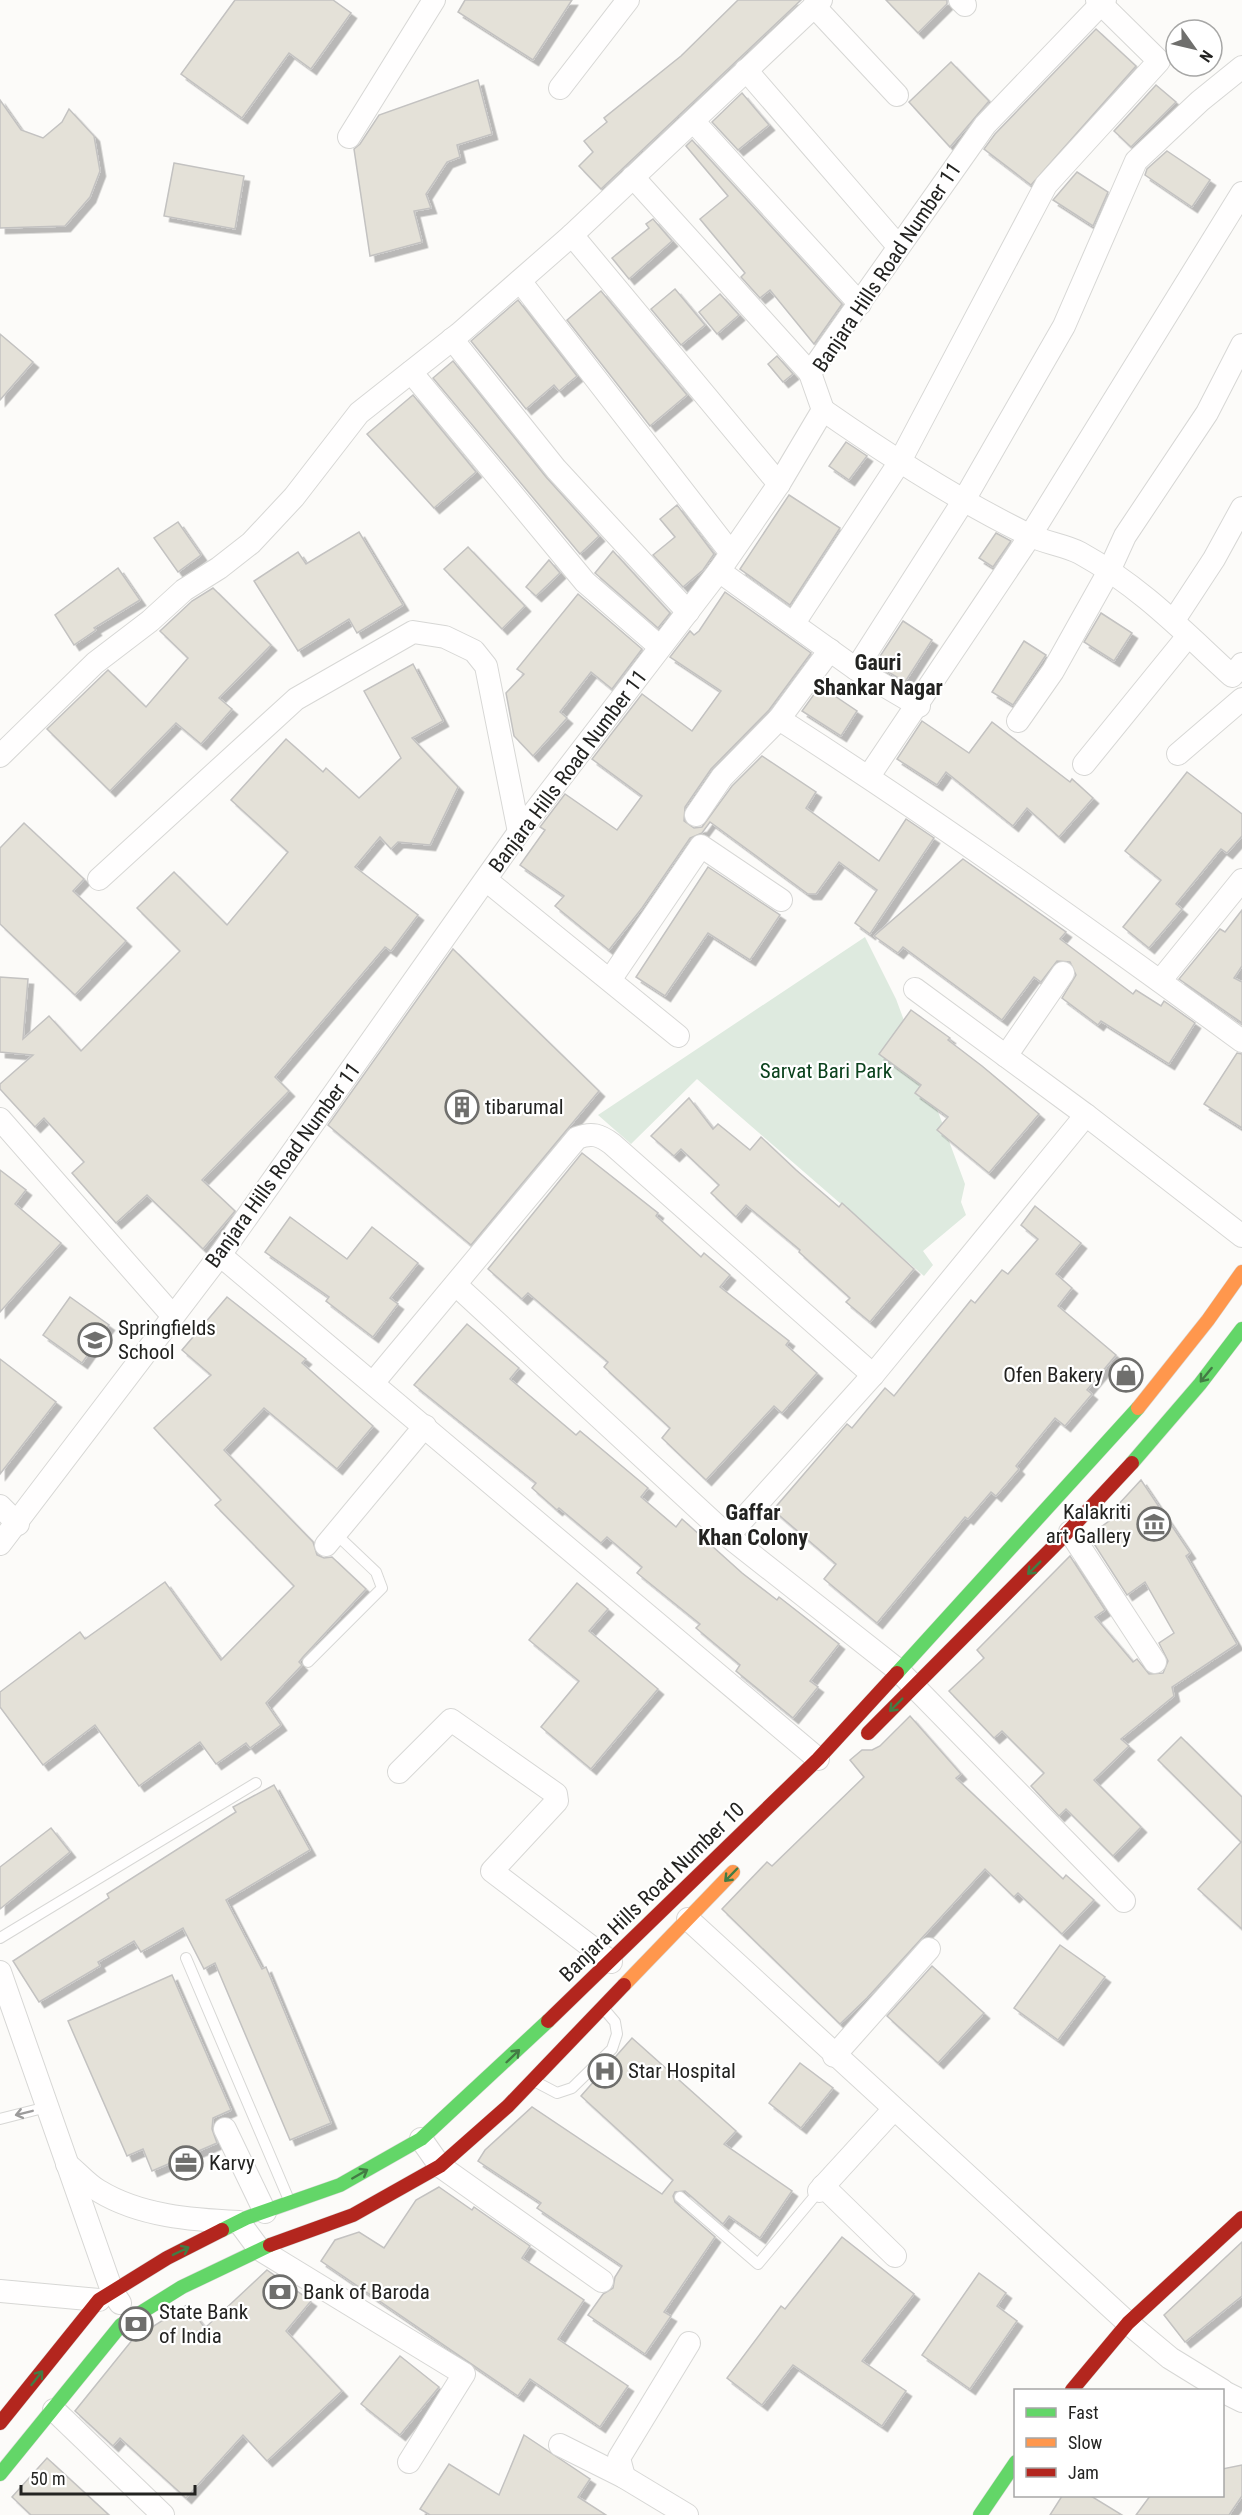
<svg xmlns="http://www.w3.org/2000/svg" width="1242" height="2515" font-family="'Roboto Condensed',sans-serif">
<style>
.green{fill:#deeadf}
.building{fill:#e4e1d8;stroke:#c3c2c1;stroke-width:1.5;filter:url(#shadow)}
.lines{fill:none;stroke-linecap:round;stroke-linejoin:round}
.lane-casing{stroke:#d7d7d5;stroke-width:12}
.street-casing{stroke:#d7d7d5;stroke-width:24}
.fast-casing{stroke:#d7d7d5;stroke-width:15}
.slow-casing{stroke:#d7d7d5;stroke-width:15}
.jam-casing{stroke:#d7d7d5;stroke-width:15}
.lane{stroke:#fffefe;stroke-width:10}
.street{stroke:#fffefe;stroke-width:22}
.fast{stroke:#63d668;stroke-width:14}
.slow{stroke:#ff974d;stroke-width:14}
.jam{stroke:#b3261e;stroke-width:14}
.oneway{stroke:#437c44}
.oneway2{stroke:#9c9b9b}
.labels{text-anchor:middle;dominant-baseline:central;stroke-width:4.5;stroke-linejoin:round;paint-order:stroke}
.street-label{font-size:21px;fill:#232321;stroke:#fff}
.park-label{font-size:21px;fill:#0b421d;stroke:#fff}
.poi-label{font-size:21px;fill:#232321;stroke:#fff;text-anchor:start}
.neighbourhood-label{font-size:22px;font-weight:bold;fill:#232321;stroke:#fff}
</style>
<defs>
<filter id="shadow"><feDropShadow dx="5.5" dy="5.5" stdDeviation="0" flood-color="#0004"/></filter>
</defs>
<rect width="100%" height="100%" fill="#fcfbf9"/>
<polygon class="green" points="865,937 896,999 965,1184 961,1202 966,1215 923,1251 933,1265 924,1276 697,1079 631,1144 598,1115"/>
<g class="building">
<polygon points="235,0 333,0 351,13 311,69 289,53 242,118 181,74"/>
<polygon points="465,0 572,0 533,60 458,12"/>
<polygon points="738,0 801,0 601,189 579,166 593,152 584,141 607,122 604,118 681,56"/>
<polygon points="886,0 947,0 947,4 918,33"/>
<polygon points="1096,29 1136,66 1031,185 984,149 995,134"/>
<polygon points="951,62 989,101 950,147 909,102"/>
<polygon points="478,80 492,134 457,145 460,157 447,162 426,194 431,208 414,211 422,242 370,256 354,149 360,144 379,115"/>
<polygon points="1156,85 1176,102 1131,147 1114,131"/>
<polygon points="742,93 769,125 738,150 712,122"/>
<polygon points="0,100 21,130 43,138 62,122 69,109 94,136 100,171 90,197 65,226 0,228"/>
<polygon points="692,140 842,304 814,344 770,290 760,298 741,277 745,273 700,219 728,196 686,146"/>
<polygon points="1167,151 1210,180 1192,207 1145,175 1147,169"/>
<polygon points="174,163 244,176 235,229 164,216"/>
<polygon points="1077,172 1108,192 1093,226 1053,200"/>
<polygon points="653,219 672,241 629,279 612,258 649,228 646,224"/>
<polygon points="675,289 705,325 681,345 651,309"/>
<polygon points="601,291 687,395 650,426 567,320"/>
<polygon points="720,294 739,315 717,334 699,312"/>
<polygon points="518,300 577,376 559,391 554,385 526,409 471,341"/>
<polygon points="0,334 33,362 0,400"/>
<polygon points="777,356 793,374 783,382 768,364"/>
<polygon points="453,361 546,477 599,536 580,554 433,378"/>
<polygon points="413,395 476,472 434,508 367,434"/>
<polygon points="846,442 867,456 849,480 829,466"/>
<polygon points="789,495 840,528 790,605 740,569"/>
<polygon points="677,505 714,554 703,570 683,587 653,555 675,537 660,519"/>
<polygon points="178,522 201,555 178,572 154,538"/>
<polygon points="359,532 403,605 357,633 349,619 298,651 254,581 298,552 306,564"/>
<polygon points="996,533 1011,541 993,567 979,558"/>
<polygon points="468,547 525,606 502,629 444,569"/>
<polygon points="613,551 670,613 658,628 595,573"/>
<polygon points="549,560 560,573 536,596 526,587"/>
<polygon points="118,568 140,600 94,628 96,630 74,645 55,615"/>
<polygon points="213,588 271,645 219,698 232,709 201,744 176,723 110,791 47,729 108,670 146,707 188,658 160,631 192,601"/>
<polygon points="725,592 811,653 769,710 711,769 685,807 684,821 694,828 702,827 732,786 762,756 816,792 806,808 879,861 906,819 934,838 870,934 855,923 877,890 839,862 816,894 808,894 710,822 702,833 690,838 642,908 609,950 555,906 564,896 520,865 545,830 540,827 565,794 617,830 642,796 592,759 642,694 692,731 721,691 670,657 690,631 694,635 699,631"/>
<polygon points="578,594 642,649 612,689 591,672 560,712 567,718 533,756 514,736 506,693 524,674 517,669"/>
<polygon points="1101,613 1132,633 1114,661 1084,642"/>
<polygon points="903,621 932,640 905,682 875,664"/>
<polygon points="1024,641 1046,655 1013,705 992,692"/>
<polygon points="413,664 443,721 412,738 458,787 430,845 398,842 391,849 380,837 355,867 418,915 391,951 385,947 275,1077 289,1091 202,1180 235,1211 203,1249 147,1195 116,1223 72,1173 84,1162 44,1118 35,1127 0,1089 0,1084 33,1055 0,1052 0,977 28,979 23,1039 49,1016 81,1051 180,951 137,908 174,872 227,925 288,852 231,800 286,739 323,772 326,768 359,798 401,758 364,691"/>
<polygon points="820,686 857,711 841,736 802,711"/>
<polygon points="922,721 969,753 992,722 1070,782 1072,779 1093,798 1059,837 1027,808 1013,826 946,772 937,785 897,759"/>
<polygon points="1187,772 1242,814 1242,836 1227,853 1221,849 1176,904 1182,909 1149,948 1123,927 1161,880 1125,851"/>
<polygon points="24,823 84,879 73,891 126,941 75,995 0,924 0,848"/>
<polygon points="963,859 1066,932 1060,939 1133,994 1136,990 1161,1006 1164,1001 1195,1023 1169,1064 1101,1021 1098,1025 1062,998 1076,975 1070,962 1057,961 1041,982 1034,977 1002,1020 903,947 898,953 874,936"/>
<polygon points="708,867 780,915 750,960 708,933 665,996 636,977"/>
<polygon points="1242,910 1242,966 1234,978 1242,982 1242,1023 1179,979 1220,929 1225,932"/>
<polygon points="453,949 599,1091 471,1245 328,1125"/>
<polygon points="911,1010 950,1038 948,1040 982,1066 1039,1114 989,1173 937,1130 948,1117 915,1093 921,1085 879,1054"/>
<polygon points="1237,1053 1242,1054 1242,1128 1204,1104"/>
<polygon points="689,1098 713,1129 718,1124 750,1150 761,1137 796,1170 839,1207 842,1203 914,1269 870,1322 846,1302 850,1298 799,1252 800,1250 746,1205 736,1217 711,1193 719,1185 681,1149 674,1156 651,1136"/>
<polygon points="582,1153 658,1213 656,1216 701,1257 704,1253 730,1275 720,1287 789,1341 786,1345 817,1373 782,1413 774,1406 706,1480 662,1438 670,1428 604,1367 608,1362 528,1293 522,1299 488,1269"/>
<polygon points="0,1170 26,1190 15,1204 61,1243 0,1312"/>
<polygon points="1035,1206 1081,1243 1056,1274 1072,1288 1058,1306 1116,1355 1087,1390 1092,1394 1065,1426 1055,1418 1016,1466 1019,1469 996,1496 991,1492 968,1519 965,1517 877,1623 824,1579 836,1564 773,1510 847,1424 852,1428 885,1388 894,1396 971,1300 975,1303 1002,1270 1008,1274 1038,1239 1021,1225"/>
<polygon points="290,1217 347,1259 372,1227 418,1263 390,1298 398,1304 373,1337 326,1301 329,1297 265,1252"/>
<polygon points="70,1297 109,1325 82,1363 43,1335"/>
<polygon points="227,1297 306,1359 302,1363 373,1426 337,1469 264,1408 224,1450 313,1542 317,1555 324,1558 332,1557 366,1589 303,1657 299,1662 302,1665 266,1703 281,1725 250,1748 246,1743 216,1764 200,1742 139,1786 95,1725 43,1765 0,1707 0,1692 80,1632 85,1639 165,1582 221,1660 294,1586 215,1505 221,1500 154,1428 211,1375 182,1350"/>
<polygon points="467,1324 519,1368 510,1379 576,1435 580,1431 648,1488 641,1497 676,1527 682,1519 742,1573 777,1600 779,1597 839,1644 810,1681 818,1687 793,1718 736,1671 740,1665 696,1628 700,1624 637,1573 642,1567 607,1537 601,1543 559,1508 557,1510 532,1488 536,1483 414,1385"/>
<polygon points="0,1359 56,1402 0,1474"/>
<polygon points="1141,1480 1190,1553 1186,1556 1237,1644 1172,1687 1174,1696 1121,1739 1129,1746 1094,1780 1141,1827 1113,1856 1066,1809 1059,1816 1031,1786 1044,1773 1002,1731 994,1738 949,1691 984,1658 977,1650 1070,1556 1105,1610 1095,1617 1133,1662 1137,1659 1149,1674 1163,1673 1168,1661 1159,1643 1174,1633 1145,1582 1127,1595 1089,1536 1121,1512 1117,1506"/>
<polygon points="577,1583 608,1609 589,1631 658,1689 591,1769 541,1727 579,1681 529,1640"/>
<polygon points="910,1716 961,1774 956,1778 1063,1879 1066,1875 1094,1900 1062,1934 1018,1893 1014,1897 985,1869 867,1998 840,2024 722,1909 767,1862 772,1866 864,1777 850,1760 862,1750 872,1750 880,1746"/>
<polygon points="1181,1737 1242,1797 1242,1929 1198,1889 1241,1842 1158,1760"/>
<polygon points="274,1785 310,1850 226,1900 262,1969 266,1967 331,2123 290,2140 215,1963 204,1969 183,1928 141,1952 134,1941 98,1962 100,1966 39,2002 13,1961 109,1898 107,1894 236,1812 233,1807"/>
<polygon points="51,1828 70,1852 0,1909 0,1867"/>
<polygon points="1060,1945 1105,1977 1058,2040 1014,2008"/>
<polygon points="932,1966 984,2013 938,2063 887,2016"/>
<polygon points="172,1975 231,2110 213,2118 212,2129 217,2143 152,2171 143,2149 127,2156 68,2021"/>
<polygon points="632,2038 736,2131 724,2144 792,2191 760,2238 729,2216 723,2224 685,2191 675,2192 673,2196 675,2202 715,2237 664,2312 671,2316 645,2354 588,2315 603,2294 613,2288 615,2277 622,2266 537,2208 541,2203 478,2161 485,2150 532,2107 662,2194 673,2180 581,2096"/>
<polygon points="800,2063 833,2088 801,2128 769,2103"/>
<polygon points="439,2187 472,2210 474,2207 530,2246 522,2258 584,2300 558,2339 628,2386 600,2427 530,2379 518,2396 321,2261 335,2240 359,2232 384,2248 416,2200"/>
<polygon points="842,2237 914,2294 862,2361 906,2391 882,2426 793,2365 762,2405 727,2378 781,2306 785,2309"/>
<polygon points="1242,2242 1242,2296 1185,2342 1164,2315"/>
<polygon points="267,2270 311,2301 286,2331 342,2391 267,2461 243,2435 186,2498 120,2438 113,2446 75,2411 133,2339 187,2305 205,2328"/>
<polygon points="979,2273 1006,2293 997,2306 1017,2321 970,2389 922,2355"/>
<polygon points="400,2356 439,2387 400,2435 361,2404"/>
<polygon points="524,2435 590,2479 578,2497 606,2515 430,2515 420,2509 449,2464 499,2495"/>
<polygon points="47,2458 109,2515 31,2515 12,2497"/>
<polygon points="1242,2465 1242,2496 1229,2515 1136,2515 1150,2496 1222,2496 1222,2469"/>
<polygon points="1062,2496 1091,2496 1122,2515 1050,2515"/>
</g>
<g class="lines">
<g class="lane-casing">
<g id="lane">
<polyline points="308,1662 382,1588 376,1572 336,1534"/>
<polyline points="0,1938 256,1783"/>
<polyline points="186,1958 289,2200"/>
<polyline points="536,2082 557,2093 572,2088 612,2049 617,2034 615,2022 604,2009"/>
<polyline points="0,2119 47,2107"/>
<polyline points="680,2197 758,2264 819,2191"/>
</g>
</g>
<g class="street-casing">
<g id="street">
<polyline points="960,0 965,5"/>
<polyline points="814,6 897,95"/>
<polyline points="746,70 898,246"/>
<polyline points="560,88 628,0"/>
<polyline points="694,122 860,304"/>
<polyline points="349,137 434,0"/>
<polyline points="633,177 810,373"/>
<polyline points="572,235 779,484"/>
<polyline points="520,281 731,553"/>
<polyline points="452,339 556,469 688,612"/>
<polyline points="411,372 585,582 660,647"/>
<path d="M 823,410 C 889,456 957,500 1029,535 C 1045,543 1065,545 1080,553 C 1140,586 1183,631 1232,676 L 1242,664"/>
<polyline points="719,571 856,669 919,706"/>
<polyline points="1174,620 1214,559 1242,508"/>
<polyline points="794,623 899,463 1046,185 1159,61 1097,0"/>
<polyline points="856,669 964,500 1064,326 1136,161 1200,101 1242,67"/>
<path d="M 779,719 C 938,821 1090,930 1242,1041"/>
<polyline points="1018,721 1053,671 1109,571 1125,536 1207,413 1242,345"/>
<polyline points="1178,754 1242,699"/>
<polyline points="0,756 95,663 150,621 184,590 219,568 251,543 294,497 359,413 459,334 572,235 821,0"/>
<polyline points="1084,764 1188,636"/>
<polyline points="869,776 1030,536 1242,193"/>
<polyline points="696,815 722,777 779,719 830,650"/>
<polyline points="99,879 296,699 413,632 445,637 474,651 486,666 519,832"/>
<polyline points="486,880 678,1036"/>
<polyline points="610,980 701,846 781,900"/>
<polyline points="1160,981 1242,880"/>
<polyline points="915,989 1086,1115 1242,1236"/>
<polyline points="1006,1056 1063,973"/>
<polyline points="0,1119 172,1315"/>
<polyline points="220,1255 818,1759"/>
<polyline points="456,1285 728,1536 898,1670 1124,1901"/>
<path d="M 373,1383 L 577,1138 C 592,1132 600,1135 612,1144 L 873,1375"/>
<polyline points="0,1506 18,1524"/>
<polyline points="1070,1532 1155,1662"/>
<polyline points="728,1536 873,1375 1086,1115"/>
<polyline points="0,1544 220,1255 519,832 719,571 779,484 823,410 810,373 985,125 1105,0"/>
<polyline points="326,1545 425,1426"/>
<polyline points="399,1772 451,1720 556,1794 557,1801 492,1871 611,1962"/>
<polyline points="688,1919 1128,2323 1170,2358 1222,2390"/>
<polyline points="0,1972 112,2291 120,2303"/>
<polyline points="834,2056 929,1949"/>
<polyline points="225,2129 265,2212"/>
<polyline points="421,2139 440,2166 602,2281"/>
<path d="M 67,2164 C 77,2172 88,2185 99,2191 C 140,2216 192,2220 239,2222 L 259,2249 L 464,2374 L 409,2462"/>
<polyline points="823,2186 895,2256"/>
<polyline points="819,2191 894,2109"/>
<polyline points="0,2291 99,2300"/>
<polyline points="1222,2391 1242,2401"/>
<polyline points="54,2410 163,2515"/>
<polyline points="560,2445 624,2477 687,2515"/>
<polyline points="624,2477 619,2458 689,2343"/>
</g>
</g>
<g class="fast-casing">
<g id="fast">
<polyline points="1132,1463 1200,1384 1242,1329"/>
<polyline points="897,1673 1138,1408"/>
<polyline points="222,2230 246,2218 340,2185 421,2139 548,2021"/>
<polyline points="0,2474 121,2325 182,2287 270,2245"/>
<polyline points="980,2515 1016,2462"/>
</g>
</g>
<g class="slow-casing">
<g id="slow">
<polyline points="1138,1408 1208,1320 1242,1272"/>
<polyline points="624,1985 733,1872"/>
</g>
</g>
<g class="jam-casing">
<g id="jam">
<polyline points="868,1733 1062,1538 1132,1463"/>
<polyline points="548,2021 818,1759 897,1673"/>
<polyline points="270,2245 353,2215 440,2166 508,2106 624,1985"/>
<polyline points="1072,2390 1128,2323 1242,2218"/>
<polyline points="0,2423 99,2300 167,2258 222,2230"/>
</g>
</g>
<use href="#lane" class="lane"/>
<use href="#street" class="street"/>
<use href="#fast" class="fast"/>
<use href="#slow" class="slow"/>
<use href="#jam" class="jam"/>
</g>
<defs><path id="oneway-shaft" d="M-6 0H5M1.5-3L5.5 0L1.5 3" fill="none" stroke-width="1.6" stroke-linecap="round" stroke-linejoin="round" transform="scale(1.5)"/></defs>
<g class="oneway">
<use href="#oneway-shaft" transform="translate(1206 1375) rotate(129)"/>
<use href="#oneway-shaft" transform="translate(1034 1568) rotate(135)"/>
<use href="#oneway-shaft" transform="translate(896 1705) rotate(135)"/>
<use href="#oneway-shaft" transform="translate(731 1875) rotate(134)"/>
<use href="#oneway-shaft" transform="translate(513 2056) rotate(-44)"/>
<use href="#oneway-shaft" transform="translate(360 2174) rotate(-30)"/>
<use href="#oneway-shaft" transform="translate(181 2251) rotate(-26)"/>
<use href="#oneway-shaft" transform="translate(37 2378) rotate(-52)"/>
</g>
<use class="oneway2" href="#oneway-shaft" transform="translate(24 2113) rotate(166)"/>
<defs>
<g id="building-ring" transform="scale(1.725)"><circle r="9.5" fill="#fff" stroke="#6f6f6d" stroke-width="1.5"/><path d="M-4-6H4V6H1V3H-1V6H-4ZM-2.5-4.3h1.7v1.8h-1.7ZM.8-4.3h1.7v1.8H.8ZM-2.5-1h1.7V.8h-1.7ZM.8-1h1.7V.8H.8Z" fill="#6f6f6d"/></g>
<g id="school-ring" transform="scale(1.725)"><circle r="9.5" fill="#fff" stroke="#6f6f6d" stroke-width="1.5"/><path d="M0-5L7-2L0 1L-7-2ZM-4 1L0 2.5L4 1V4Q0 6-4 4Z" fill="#6f6f6d"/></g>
<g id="shop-ring" transform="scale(1.725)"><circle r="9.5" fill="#fff" stroke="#6f6f6d" stroke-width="1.5"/><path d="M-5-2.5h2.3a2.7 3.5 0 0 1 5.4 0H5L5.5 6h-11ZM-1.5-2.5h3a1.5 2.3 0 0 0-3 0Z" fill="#6f6f6d"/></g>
<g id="museum-ring" transform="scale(1.725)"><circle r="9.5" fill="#fff" stroke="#6f6f6d" stroke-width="1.5"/><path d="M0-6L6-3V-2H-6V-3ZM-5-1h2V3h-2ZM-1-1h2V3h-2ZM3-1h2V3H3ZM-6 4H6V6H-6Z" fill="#6f6f6d"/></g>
<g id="hospital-ring" transform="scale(1.725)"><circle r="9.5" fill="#fff" stroke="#6f6f6d" stroke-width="1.5"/><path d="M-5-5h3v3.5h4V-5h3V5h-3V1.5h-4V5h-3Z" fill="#6f6f6d"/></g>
<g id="office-ring" transform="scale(1.725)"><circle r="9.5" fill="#fff" stroke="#6f6f6d" stroke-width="1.5"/><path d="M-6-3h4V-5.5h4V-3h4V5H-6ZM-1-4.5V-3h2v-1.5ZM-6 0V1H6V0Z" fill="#6f6f6d"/></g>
<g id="bank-ring" transform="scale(1.725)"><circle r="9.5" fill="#fff" stroke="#6f6f6d" stroke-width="1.5"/><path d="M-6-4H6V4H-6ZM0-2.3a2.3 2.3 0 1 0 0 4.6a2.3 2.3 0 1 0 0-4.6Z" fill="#6f6f6d"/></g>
</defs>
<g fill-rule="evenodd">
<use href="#building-ring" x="462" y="1107"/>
<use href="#school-ring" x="95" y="1340"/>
<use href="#shop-ring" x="1126" y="1375"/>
<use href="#museum-ring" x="1154" y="1524"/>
<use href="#hospital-ring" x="605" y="2071"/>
<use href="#office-ring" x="186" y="2163"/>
<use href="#bank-ring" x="280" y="2292"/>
<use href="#bank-ring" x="136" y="2324"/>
</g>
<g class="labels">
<g class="street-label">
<text transform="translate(887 267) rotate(-56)">Banjara Hills Road Number 11</text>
<text transform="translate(568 771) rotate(-53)">Banjara Hills Road Number 11</text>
<text transform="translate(283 1165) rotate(-54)">Banjara Hills Road Number 11</text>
<text transform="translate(652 1892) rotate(-44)">Banjara Hills Road Number 10</text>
</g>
<g class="park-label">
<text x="826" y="1071">Sarvat Bari Park</text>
</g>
<g class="poi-label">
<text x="485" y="1107">tibarumal</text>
<text x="118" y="1328">Springfields<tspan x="118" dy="24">School</tspan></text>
<text x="1103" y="1375" text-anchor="end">Ofen Bakery</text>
<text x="1131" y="1512" text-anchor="end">Kalakriti<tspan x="1131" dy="24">art Gallery</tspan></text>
<text x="628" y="2071">Star Hospital</text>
<text x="209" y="2163">Karvy</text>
<text x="303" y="2292">Bank of Baroda</text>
<text x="159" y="2312">State Bank<tspan x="159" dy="24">of India</tspan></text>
</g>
<g class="neighbourhood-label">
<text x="878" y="662">Gauri<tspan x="878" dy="25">Shankar Nagar</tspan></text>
<text x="753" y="1512">Gaffar<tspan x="753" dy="25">Khan Colony</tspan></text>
</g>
</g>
<rect x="1014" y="2389" width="210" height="108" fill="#ffffff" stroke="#a7a7a6" stroke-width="1.5"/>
<rect x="1026" y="2408" width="30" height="9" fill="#63d668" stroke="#a7a7a6" stroke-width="1.5"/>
<text x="1068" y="2419" font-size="18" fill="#232321">Fast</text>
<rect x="1026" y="2438" width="30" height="9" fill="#ff974d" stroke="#a7a7a6" stroke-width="1.5"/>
<text x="1068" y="2449" font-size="18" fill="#232321">Slow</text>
<rect x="1026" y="2468" width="30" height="9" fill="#b3261e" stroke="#a7a7a6" stroke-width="1.5"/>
<text x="1068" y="2479" font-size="18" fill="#232321">Jam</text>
<g transform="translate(1194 48) rotate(124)"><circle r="28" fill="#ffffff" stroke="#a7a7a6" stroke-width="1.5"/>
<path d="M0-4.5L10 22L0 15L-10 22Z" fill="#6f6f6d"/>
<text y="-9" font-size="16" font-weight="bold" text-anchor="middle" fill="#232321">N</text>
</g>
<path d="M21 2485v9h174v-9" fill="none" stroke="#232321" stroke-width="3"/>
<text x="30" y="2485" font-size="18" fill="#232321" stroke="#ffffff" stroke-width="4.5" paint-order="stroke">50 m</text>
</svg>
